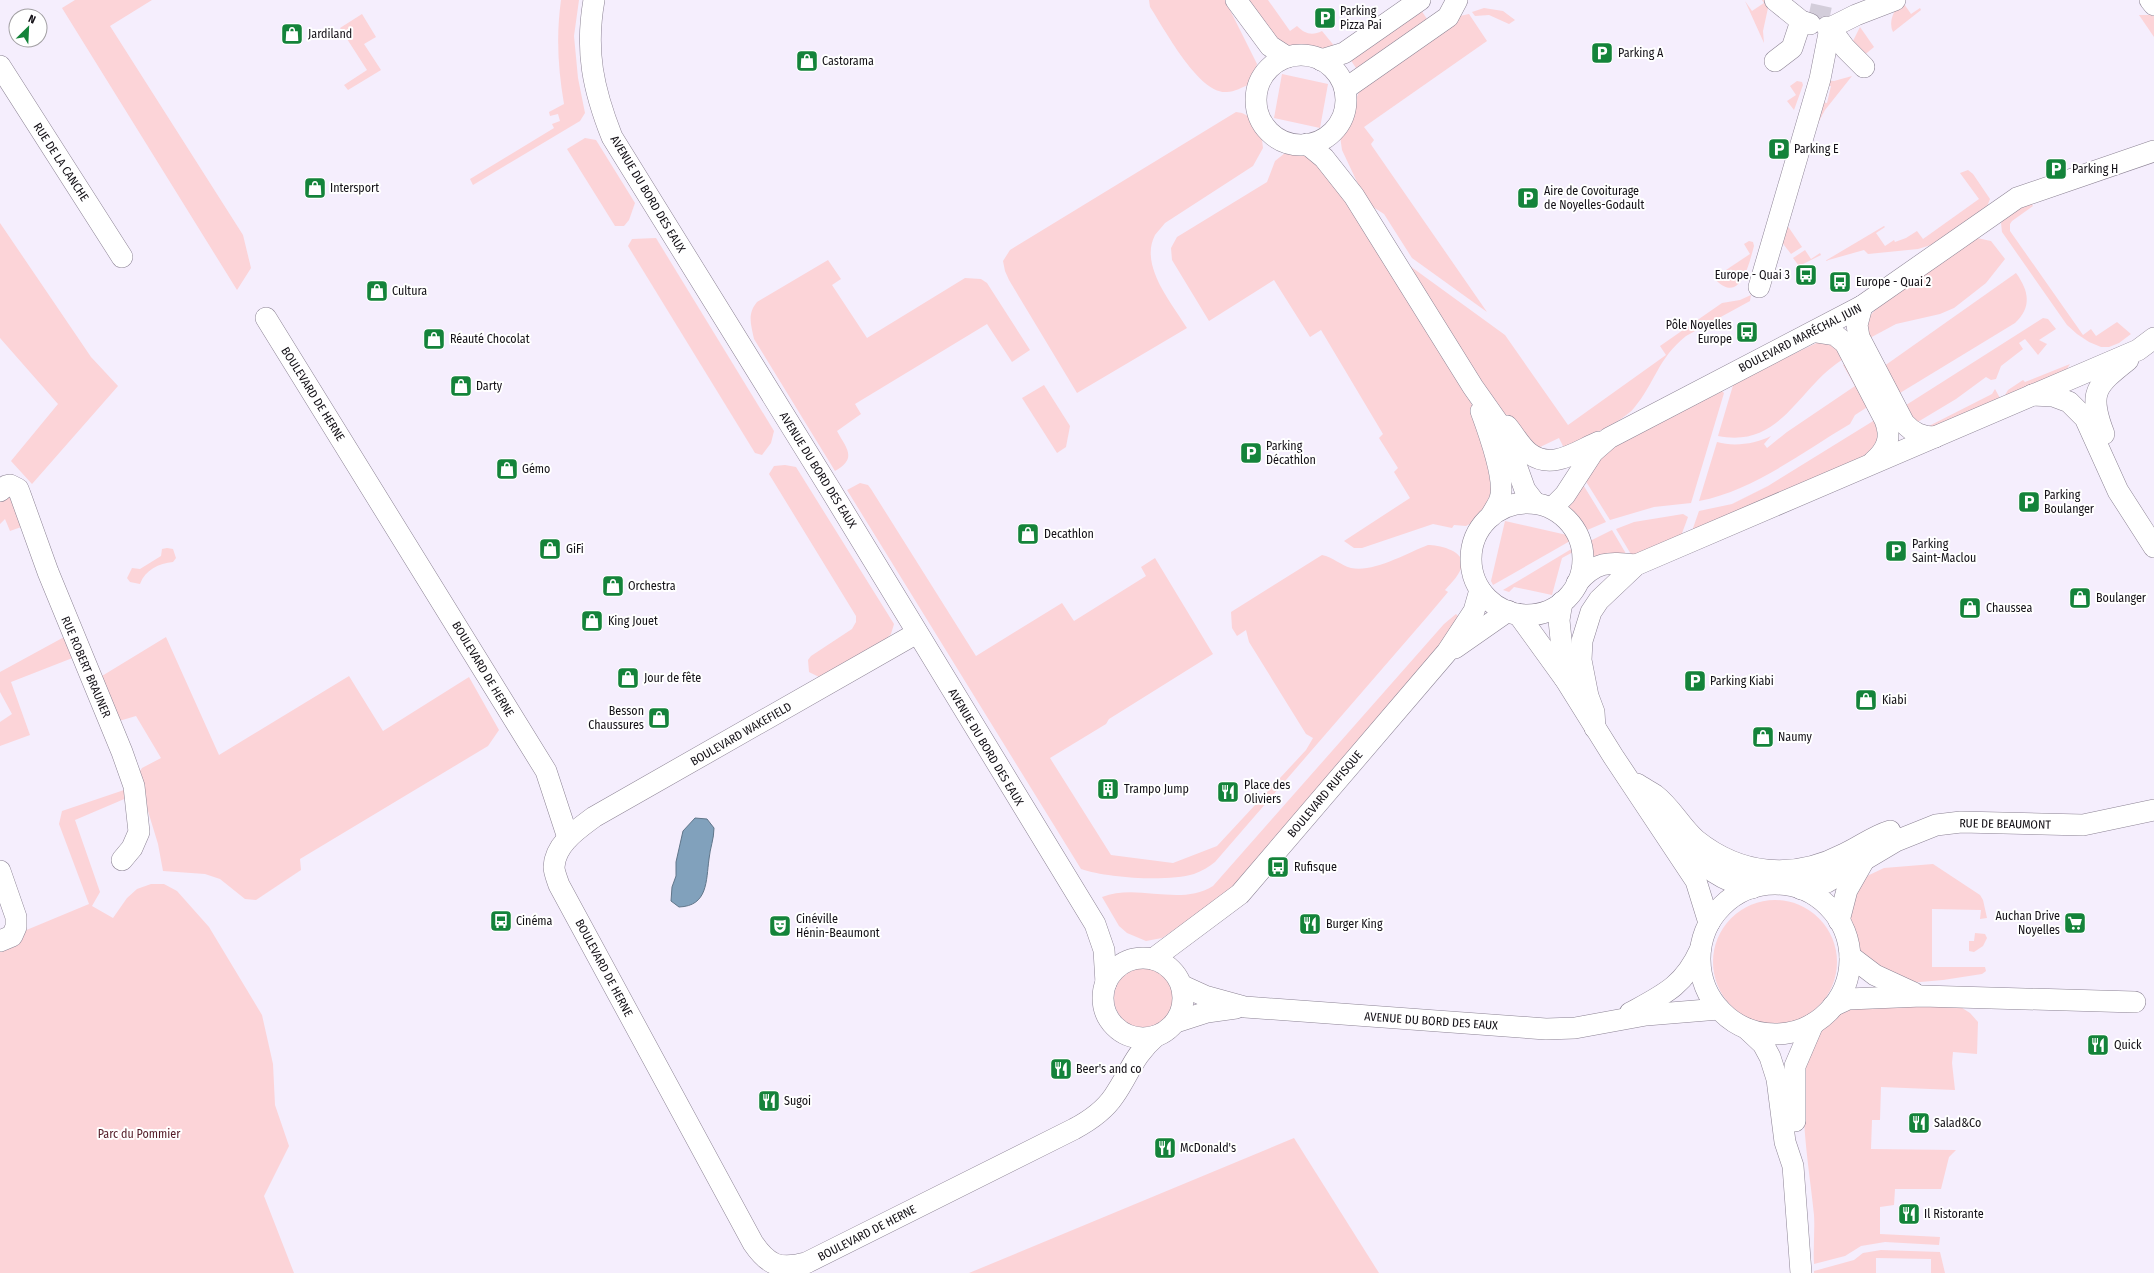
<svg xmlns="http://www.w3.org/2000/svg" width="2154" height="1273" font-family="'Fira Sans Condensed',sans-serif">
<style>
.green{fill:#fcd4d8}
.water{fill:#81a1bc;stroke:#60768a}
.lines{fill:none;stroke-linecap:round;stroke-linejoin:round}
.minor-tunnel{stroke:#d3cdda;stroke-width:21;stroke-dasharray:21 10;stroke-linecap:butt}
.minor-casing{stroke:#8c8394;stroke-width:22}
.minor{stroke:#fff;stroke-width:21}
.labels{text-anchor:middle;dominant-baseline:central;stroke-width:4;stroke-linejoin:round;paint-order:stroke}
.poi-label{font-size:12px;fill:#131016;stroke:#fff;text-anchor:start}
.street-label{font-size:12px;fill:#131016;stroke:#fff}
.park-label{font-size:12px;fill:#551d28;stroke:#fff}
</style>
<rect width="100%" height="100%" fill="#f5eefd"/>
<g class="green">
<polygon points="75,0 152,0 110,26 243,235 251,268 237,290 62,8"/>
<path d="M 561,0 L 579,0 L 574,36 L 578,78 L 585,113 L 580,121 L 473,185 L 470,179 L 554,128 L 552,124 L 560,121 L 558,114 L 550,116 L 549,112 L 564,104 C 558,69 556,36 561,0 Z"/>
<path d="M 1149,0 L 1225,0 L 1257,64 L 1250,84 C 1243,87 1234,92 1227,92 C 1199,95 1164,28 1150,7 Z"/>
<path d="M 1249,0 L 1268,0 L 1290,31 L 1297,26 C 1305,34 1312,36 1322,31 L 1336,48 L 1319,52 L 1303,49 L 1284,48 Z"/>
<polygon points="1762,0 1766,0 1768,8 1763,31 1764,43 1745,1 1752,11 1764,3"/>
<path d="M 1902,1 L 1911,14 L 1920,8 L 1921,10 L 1893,32 C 1888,21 1894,10 1902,1 Z"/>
<polygon points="1484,8 1503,11 1515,20 1509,24 1489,15 1475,16 1472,12"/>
<polygon points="1421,10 1427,19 1426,25 1358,71 1350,59"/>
<polygon points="362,14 376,37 364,44 381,70 348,90 344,85 367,70 340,28"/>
<polygon points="1469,14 1487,41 1364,127 1374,140 1371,144 1372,146 1487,312 1412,258 1384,214 1370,205 1358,184 1342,150 1340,136 1348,122 1358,94 1362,87 1460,16"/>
<polygon points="2139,15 2154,15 2154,37"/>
<polygon points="1860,27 1874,47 1862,57 1851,45"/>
<polygon points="1282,74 1328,84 1320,128 1274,118"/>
<polygon points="1852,76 1825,110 1818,123 1821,102 1827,103 1831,86 1822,84 1823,80 1834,81"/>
<polygon points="1797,81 1802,82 1803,85 1794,110 1787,101 1796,95 1790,86"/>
<path d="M 1236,112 L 1242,113 L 1250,117 L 1261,132 L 1263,148 L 1253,166 L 1165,223 C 1162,227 1158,231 1155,235 C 1139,266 1172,303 1187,328 L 1077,393 L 1009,280 L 1005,271 L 1003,261 L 1010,250 Z"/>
<polygon points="585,138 596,140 635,203 629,220 624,226 615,226 567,149"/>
<path d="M 1303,152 L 1315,157 L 1348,201 L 1467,394 C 1482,425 1489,463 1492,498 L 1475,521 L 1466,526 L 1454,525 L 1452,528 L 1433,524 L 1362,548 L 1354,548 L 1344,541 L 1410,498 L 1394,472 L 1398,468 L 1379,438 L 1383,434 L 1321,330 L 1310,337 L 1274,280 L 1209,321 L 1172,260 L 1171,248 L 1177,237 L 1267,182 L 1275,161 L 1285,153 Z"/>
<polygon points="1968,170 1973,174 1990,199 1986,209 1931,245 1918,249 1868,254 1864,250 1825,261 1884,226 1885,227 1876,233 1885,246 1894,240 1895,242 1906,238 1917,231 1923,239 1979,199 1960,173"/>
<polygon points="2029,200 2033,206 2012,221 2010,224 2010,231 2083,335 2091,329 2096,336 2117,322 2131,334 2119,343 2109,347 2101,347 2089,342 2077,334 2067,325 2002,232 2001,223 2005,218"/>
<polygon points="1785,222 1802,247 1791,254 1777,236"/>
<polygon points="0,223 91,357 118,386 32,484 11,461 58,404 0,338"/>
<polygon points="656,238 774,431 771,443 762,455 755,453 628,246 632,239"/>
<polygon points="1977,238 1991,241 2005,259 1986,283 1954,308 1940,314 1896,324 1868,339 1866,320 1878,307"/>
<path d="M 1749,241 L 1753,242 L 1754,246 C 1749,264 1740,307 1714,278 L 1750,254 L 1744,244 Z"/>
<polygon points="1805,250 1811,259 1820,253 1821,255 1799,266 1793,258"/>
<path d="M 828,260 L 841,279 L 832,285 L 867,338 L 965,278 L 981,279 L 987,283 L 1030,350 L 1012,362 L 987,324 L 855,404 L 861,414 L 837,431 C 846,448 858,458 835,471 L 754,339 C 751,324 747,314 757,302 Z"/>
<path d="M 1410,266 L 1505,335 L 1568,425 L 1666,355 L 1660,346 L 1722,303 L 1740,300 L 1751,295 L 1750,301 L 1686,336 C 1658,358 1655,383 1634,408 C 1623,422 1582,439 1564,448 L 1559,438 L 1538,448 L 1515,428 L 1467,361 Z"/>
<path d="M 2016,273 C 2029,291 2032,307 2015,323 L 1895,396 L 1880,369 Z"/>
<polygon points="2043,318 2048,319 2056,329 2039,340 2047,344 2038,355 2025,339 2019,343 2023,349 2001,366 1996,379 1991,380 1986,377 1956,399 1916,423 1903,407"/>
<path d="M 1825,339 L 1847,357 C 1799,383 1784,449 1718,436 L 1734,382 Z"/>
<path d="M 1849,361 L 1872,404 L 1855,415 L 1850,424 C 1802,452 1755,490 1699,501 L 1717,442 C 1734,447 1755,444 1771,436 L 1764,444 L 1767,448 L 1787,432 L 1855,386 L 1843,365 Z"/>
<polygon points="2070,364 2065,372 2007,398 2005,395 2008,390 2023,380 2025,382"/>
<polygon points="1044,385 1070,426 1066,447 1057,453 1022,398"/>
<polygon points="1995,389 2001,400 1938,427 1927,427 1992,394"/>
<polygon points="1721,390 1724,393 1691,503 1654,507 1610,520 1585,480 1603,451"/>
<polygon points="1878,418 1883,427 1876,452 1692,531 1699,511 1732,504 1768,486"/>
<polygon points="785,465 796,467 894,624 891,634 887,638 819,677 809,672 808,660 811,656 852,629 856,622 856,616 769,474 774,466"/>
<path d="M 860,483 L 868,485 L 871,489 L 976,656 L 1062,603 L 1074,621 L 1146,576 L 1141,567 L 1155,558 L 1213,654 L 1109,719 L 1106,724 L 1050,758 L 1111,855 L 1173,863 L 1217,846 L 1306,750 L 1313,738 L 1306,734 L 1249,642 L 1246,630 L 1237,636 L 1232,628 L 1231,612 L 1322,555 C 1333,557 1340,565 1351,568 C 1373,573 1407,553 1428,545 C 1438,545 1462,550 1462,563 C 1462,573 1451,583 1445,590 L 1448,592 L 1427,617 L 1215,862 C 1209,867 1202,871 1194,874 C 1167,882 1107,878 1081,869 L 847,490 Z"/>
<polygon points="1582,483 1606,522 1585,531 1575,514 1568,509"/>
<polygon points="7,497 11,498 24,526 10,531 5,519 0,524 0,502"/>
<polygon points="1683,514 1688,517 1681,536 1632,556 1616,529 1634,522"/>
<polygon points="1505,521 1567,535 1570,541 1493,585 1491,581"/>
<polygon points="1612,530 1628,557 1592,556 1590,541"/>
<path d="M 167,548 L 173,549 L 176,558 L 173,562 C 159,563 145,570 140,584 L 130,582 L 127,578 L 132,568 L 140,569 L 161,556 L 162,549 Z"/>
<polygon points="1573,548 1573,552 1562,558 1552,595 1514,587 1509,592 1503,590"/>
<path d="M 1456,614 L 1462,620 L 1238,886 L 1162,938 L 1146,941 L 1127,933 L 1119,926 L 1102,897 C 1138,883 1179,907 1213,886 L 1444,624 Z"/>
<polygon points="66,636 75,657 11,682 30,735 0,746 0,722 12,714 0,692 0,672"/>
<polygon points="166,637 219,755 349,676 383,731 469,677 499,730 488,746 300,859 301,870 256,900 245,899 220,879 205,874 163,871 158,844 137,775 142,768 161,758 136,716 119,721 97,679"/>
<polygon points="127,789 129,797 75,820 100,892 92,906 113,918 127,898 137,889 151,884 164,884 177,891 209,927 262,1015 273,1064 275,1105 289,1146 264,1196 294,1273 0,1273 0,941 89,904 59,824 62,811"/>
<polygon points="1933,864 1980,895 1983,900 1987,918 1980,919 1981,910 1932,909 1932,967 1985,967 1986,971 1982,974 1943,980 1909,983 1899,981 1859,952 1849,924 1858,887 1867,876 1884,868"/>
<circle cx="1775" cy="962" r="62"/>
<polygon points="1975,933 1985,934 1987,938 1983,946 1974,952 1969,951 1969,941 1974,941"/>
<circle cx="1144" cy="998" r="30"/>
<path d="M 1864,1004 L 1959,1006 L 1970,1013 L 1978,1022 L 1977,1054 L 1953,1052 L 1952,1063 L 1955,1090 L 1881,1087 L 1880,1120 L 1872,1120 L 1871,1149 L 1956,1150 L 1949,1157 L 1941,1189 L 1895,1189 L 1894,1205 L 1880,1207 L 1880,1234 L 1940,1237 L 1939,1245 L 1885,1242 L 1861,1246 L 1845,1256 L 1814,1264 C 1813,1248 1815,1231 1814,1215 C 1810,1169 1791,1073 1816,1034 C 1827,1018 1847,1008 1864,1004 Z"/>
<polygon points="1294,1138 1379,1273 969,1273"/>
<polygon points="1881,1250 1940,1252 1945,1273 1931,1273 1931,1259 1876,1258 1876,1273 1814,1273 1814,1271 1854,1260 1863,1253"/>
</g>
<path class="water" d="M 695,818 L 707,819 L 714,828 C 714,839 710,848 709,859 C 706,881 708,906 679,907 L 671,901 L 672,887 L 676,876 L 676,862 L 683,831 Z"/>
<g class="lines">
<polyline class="minor-tunnel" points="1817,26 1822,3"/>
<g class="minor-casing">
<g id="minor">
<path d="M 594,0 C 585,51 593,89 612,137 L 830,489 L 1095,924 L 1104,950 L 1106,983"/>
<polyline points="1236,0 1270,46 1287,57"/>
<polyline points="1775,0 1801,21 1810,24"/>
<polyline points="2150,0 2154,5"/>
<polyline points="1827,27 1830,28 1856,15 1895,0"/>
<polyline points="1830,28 1845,48 1864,67"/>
<circle cx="1301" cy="100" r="45"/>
<polyline points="1321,60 1344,53 1420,0"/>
<polyline points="1775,61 1792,48 1801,21"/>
<polyline points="0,66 122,257"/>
<polyline points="1345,89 1448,17 1457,0"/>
<polyline points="1307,144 1324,158 1354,196 1473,387 1504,431 1525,490 1535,503"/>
<polyline points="1759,287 1820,79 1830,28"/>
<path d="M 1862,306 L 1857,325 L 1859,337 L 1904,423 C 1913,433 1922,437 1935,437"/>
<polyline points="266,318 546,771 568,838"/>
<path d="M 1816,332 L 1835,335 L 1845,343 L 1885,420 C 1892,438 1887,450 1873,462"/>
<polyline points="2032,395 2053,396 2069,402 2085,418 2118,491 2154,547"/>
<path d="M 1481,411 C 1488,430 1506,480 1500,499 C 1498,505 1494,510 1491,516"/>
<path d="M 1507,426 C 1514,434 1520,446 1529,453 C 1552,471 1577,451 1599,442"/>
<path d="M 2104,434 C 2088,393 2095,386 2128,360"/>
<polyline points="0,491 6,486 10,485 18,489 20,494 48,572 122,752 134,786 139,832 132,848 122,860"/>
<circle cx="1527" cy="559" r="56"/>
<polyline points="1552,508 1565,495 1593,452 1609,438 1862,306 2017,198 2154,151"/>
<path d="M 1577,583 C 1596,561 1608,562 1636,565"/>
<polyline points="1562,602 1559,620 1565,679"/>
<polyline points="1518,614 1565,679 1613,756 1696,881 1709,923"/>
<path d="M 917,633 L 594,817 C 578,829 555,844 554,867 C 554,872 557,879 559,885 L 753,1243 C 768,1265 779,1270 806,1263 L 1074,1129 C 1089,1121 1104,1111 1114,1096 C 1130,1073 1133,1056 1156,1036"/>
<polyline points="1455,648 1508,611"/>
<polyline points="1595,728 1594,712 1588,696 1581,660 1582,641 1591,612 1599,600 1636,565 2138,350 2154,338"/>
<path d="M 1637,784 C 1643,788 1649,791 1655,795 C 1671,807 1681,827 1696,840 C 1741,876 1794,880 1844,854 C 1860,847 1873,836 1890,831"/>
<path d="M 1683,846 C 1705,867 1721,881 1752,888"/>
<polyline points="0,871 16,917 16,927 12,936 0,941"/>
<circle cx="1775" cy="959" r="75"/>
<polyline points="1801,889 1827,882 1896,841 1936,825 1961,822 2083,825 2154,810"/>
<polyline points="1839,921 1847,890 1863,862"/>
<polyline points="1850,956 1875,975 1914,993"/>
<circle cx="1143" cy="998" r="40"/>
<polyline points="1153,959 1240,894 1447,652 1474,611 1480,590"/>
<polyline points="1183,986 1205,996 1245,1007 1546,1029 1575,1028 1646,1015 1719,1009"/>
<polyline points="1833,1006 1848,999 1922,996 2135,1002"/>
<path d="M 1630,1013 C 1663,995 1684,986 1700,950"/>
<polyline points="1176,1022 1207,1012 1236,1008"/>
<polyline points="1747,1029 1763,1044 1770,1057 1777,1079 1785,1142 1793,1166 1801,1273"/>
<polyline points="1795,1121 1795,1066 1813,1024"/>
</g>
</g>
<use href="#minor" class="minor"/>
</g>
<defs>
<g id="parking-square" transform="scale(1.15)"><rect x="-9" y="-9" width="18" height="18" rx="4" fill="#14833a" stroke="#fff"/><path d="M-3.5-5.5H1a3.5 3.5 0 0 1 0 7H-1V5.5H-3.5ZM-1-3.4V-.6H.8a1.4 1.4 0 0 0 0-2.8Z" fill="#fff"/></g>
<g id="shop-square" transform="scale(1.15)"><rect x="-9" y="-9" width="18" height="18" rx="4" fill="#14833a" stroke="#fff"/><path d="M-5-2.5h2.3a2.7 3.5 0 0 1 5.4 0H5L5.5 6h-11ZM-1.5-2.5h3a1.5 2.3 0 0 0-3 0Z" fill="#fff"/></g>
<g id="bus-square" transform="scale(1.15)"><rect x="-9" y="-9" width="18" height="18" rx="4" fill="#14833a" stroke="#fff"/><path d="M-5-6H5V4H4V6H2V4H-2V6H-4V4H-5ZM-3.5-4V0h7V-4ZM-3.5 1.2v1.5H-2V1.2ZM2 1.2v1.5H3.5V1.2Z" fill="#fff"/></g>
<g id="building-square" transform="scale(1.15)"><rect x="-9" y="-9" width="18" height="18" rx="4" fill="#14833a" stroke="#fff"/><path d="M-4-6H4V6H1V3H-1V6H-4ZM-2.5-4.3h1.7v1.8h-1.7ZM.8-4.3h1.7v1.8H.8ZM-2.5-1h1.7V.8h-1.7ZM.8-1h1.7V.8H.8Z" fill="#fff"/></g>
<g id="restaurant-square" transform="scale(1.15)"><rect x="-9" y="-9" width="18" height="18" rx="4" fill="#14833a" stroke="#fff"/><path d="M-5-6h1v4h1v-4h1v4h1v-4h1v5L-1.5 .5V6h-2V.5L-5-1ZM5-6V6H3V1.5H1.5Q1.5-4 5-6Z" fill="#fff"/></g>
<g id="supermarket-square" transform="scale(1.15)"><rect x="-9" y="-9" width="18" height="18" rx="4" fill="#14833a" stroke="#fff"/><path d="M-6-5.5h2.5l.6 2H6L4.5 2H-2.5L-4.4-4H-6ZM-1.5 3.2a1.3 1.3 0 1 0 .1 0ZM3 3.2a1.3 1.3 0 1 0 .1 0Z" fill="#fff"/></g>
<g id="theatre-square" transform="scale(1.15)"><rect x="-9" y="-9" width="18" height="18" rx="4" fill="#14833a" stroke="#fff"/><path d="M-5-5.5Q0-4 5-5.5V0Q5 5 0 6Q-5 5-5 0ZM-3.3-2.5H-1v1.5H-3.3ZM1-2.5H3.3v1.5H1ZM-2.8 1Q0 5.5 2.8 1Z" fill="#fff"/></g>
</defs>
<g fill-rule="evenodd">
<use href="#parking-square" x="1325" y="18"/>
<use href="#shop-square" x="292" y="34"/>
<use href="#parking-square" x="1602" y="53"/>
<use href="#shop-square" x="807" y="61"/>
<use href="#parking-square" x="1779" y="149"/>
<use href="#parking-square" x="2056" y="169"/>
<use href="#shop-square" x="315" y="188"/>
<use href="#parking-square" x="1528" y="198"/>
<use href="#bus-square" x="1806" y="275"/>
<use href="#bus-square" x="1840" y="282"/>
<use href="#shop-square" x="377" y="291"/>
<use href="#bus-square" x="1747" y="332"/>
<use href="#shop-square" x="434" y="339"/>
<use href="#shop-square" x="461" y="386"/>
<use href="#parking-square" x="1251" y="453"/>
<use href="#shop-square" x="507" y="469"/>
<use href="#parking-square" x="2029" y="502"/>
<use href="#shop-square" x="1028" y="534"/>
<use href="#shop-square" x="550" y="549"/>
<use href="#parking-square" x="1896" y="551"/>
<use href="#shop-square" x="613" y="586"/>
<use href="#shop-square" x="2080" y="598"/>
<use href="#shop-square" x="1970" y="608"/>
<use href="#shop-square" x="592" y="621"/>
<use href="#shop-square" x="628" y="678"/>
<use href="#parking-square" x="1695" y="681"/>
<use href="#shop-square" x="1866" y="700"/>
<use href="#shop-square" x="659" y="718"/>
<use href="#shop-square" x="1763" y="737"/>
<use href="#building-square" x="1108" y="789"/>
<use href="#restaurant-square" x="1228" y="792"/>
<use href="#bus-square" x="1278" y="867"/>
<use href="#bus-square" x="501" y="921"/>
<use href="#supermarket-square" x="2075" y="923"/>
<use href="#restaurant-square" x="1310" y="924"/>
<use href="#theatre-square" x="780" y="926"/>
<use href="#restaurant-square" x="2098" y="1045"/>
<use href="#restaurant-square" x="1061" y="1069"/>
<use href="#restaurant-square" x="769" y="1101"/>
<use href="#restaurant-square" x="1919" y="1123"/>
<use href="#restaurant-square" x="1165" y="1148"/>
<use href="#restaurant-square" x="1909" y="1214"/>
</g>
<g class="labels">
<g class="poi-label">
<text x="1340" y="11">Parking<tspan x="1340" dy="14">Pizza Pai</tspan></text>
<text x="308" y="34">Jardiland</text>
<text x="1618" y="53">Parking A</text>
<text x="822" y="61">Castorama</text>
<text x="1794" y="149">Parking E</text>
<text x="2072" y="169">Parking H</text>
<text x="330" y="188">Intersport</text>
<text x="1544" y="191">Aire de Covoiturage<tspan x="1544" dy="14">de Noyelles-Godault</tspan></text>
<text x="1790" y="275" text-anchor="end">Europe - Quai 3</text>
<text x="1856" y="282">Europe - Quai 2</text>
<text x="392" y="291">Cultura</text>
<text x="1732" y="325" text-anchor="end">Pôle Noyelles<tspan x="1732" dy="14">Europe</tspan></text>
<text x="450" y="339">Réauté Chocolat</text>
<text x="476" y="386">Darty</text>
<text x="1266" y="446">Parking<tspan x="1266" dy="14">Décathlon</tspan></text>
<text x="522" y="469">Gémo</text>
<text x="2044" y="495">Parking<tspan x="2044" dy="14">Boulanger</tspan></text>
<text x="1044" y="534">Decathlon</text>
<text x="1912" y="544">Parking<tspan x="1912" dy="14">Saint-Maclou</tspan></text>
<text x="566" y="549">GiFi</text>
<text x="628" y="586">Orchestra</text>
<text x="2096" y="598">Boulanger</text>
<text x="1986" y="608">Chaussea</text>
<text x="608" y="621">King Jouet</text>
<text x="644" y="678">Jour de fête</text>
<text x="1710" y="681">Parking Kiabi</text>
<text x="1882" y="700">Kiabi</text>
<text x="644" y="711" text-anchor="end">Besson<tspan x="644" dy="14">Chaussures</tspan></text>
<text x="1778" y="737">Naumy</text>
<text x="1244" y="785">Place des<tspan x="1244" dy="14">Oliviers</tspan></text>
<text x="1124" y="789">Trampo Jump</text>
<text x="1294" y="867">Rufisque</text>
<text x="2060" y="916" text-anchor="end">Auchan Drive<tspan x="2060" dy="14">Noyelles</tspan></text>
<text x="796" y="919">Cinéville<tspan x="796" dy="14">Hénin-Beaumont</tspan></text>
<text x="516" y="921">Cinéma</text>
<text x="1326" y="924">Burger King</text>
<text x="2114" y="1045">Quick</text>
<text x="1076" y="1069">Beer's and co</text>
<text x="784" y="1101">Sugoi</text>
<text x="1934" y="1123">Salad&amp;Co</text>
<text x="1180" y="1148">McDonald's</text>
<text x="1924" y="1214">Il Ristorante</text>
</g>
<g class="street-label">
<text transform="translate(61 162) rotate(57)">RUE DE LA CANCHE</text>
<text transform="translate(648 194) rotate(59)">AVENUE DU BORD DES EAUX</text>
<text transform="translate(1800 338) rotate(-27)">BOULEVARD MARÉCHAL JUIN</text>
<text transform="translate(313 394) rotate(58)">BOULEVARD DE HERNE</text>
<text transform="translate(818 470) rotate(58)">AVENUE DU BORD DES EAUX</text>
<text transform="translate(86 667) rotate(67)">RUE ROBERT BRAUNER</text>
<text transform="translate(483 669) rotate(59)">BOULEVARD DE HERNE</text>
<text transform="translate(741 734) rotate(-30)">BOULEVARD WAKEFIELD</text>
<text transform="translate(986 747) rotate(59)">AVENUE DU BORD DES EAUX</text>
<text transform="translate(1325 794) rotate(-50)">BOULEVARD RUFISQUE</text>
<text transform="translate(2005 824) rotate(1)">RUE DE BEAUMONT</text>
<text transform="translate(604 968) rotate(62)">BOULEVARD DE HERNE</text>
<text transform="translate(1431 1021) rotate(4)">AVENUE DU BORD DES EAUX</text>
<text transform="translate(867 1233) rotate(-27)">BOULEVARD DE HERNE</text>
</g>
<g class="park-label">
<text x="139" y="1134">Parc du Pommier</text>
</g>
</g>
<g transform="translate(28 28) rotate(24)"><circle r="19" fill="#ffffff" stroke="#a19fa2"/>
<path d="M0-3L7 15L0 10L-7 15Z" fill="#14833a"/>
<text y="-6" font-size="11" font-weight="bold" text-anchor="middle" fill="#131016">N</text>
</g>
</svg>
